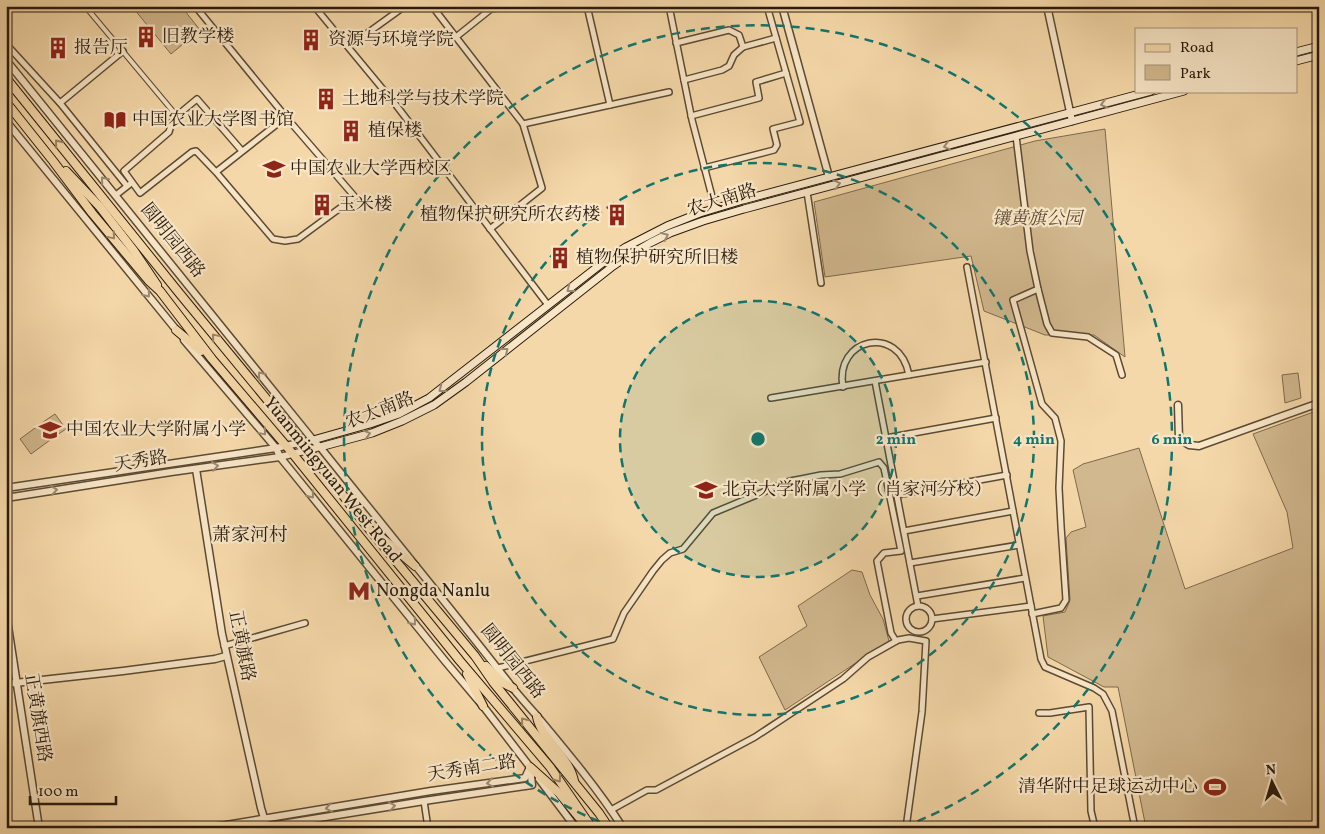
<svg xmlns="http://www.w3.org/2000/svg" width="1325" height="834" font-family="Vollkorn,'Noto Serif SC',serif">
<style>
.green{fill:#d2b88e;stroke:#7e694e}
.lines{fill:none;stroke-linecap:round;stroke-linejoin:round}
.pedestrian-casing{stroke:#5c4a34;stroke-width:6}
.minor-casing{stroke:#5c4a34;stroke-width:8}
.tertiary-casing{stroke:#5c4a34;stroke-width:9}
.secondary-casing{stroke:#291a0d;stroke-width:9}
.primary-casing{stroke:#291a0d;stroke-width:10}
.pedestrian{stroke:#f8e6c7;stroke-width:4}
.minor{stroke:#f8e6c7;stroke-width:5}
.tertiary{stroke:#f8e6c7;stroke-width:6}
.secondary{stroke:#f8e6c7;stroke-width:7}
.primary{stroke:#f5d8a9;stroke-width:8}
.oneway{stroke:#9b8a73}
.oneway2{stroke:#998263}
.ring{fill:none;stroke:#0f766e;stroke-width:2.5;stroke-dasharray:9 6}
.labels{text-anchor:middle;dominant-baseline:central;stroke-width:4.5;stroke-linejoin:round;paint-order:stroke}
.poi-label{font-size:18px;fill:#291a0d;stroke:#f8e6c7;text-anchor:start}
.street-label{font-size:18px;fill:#291a0d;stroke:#f8e6c7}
.park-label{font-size:18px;font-style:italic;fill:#5c4934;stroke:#f8e6c7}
.neighbourhood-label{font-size:19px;fill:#291a0d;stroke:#f8e6c7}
.centre{fill:#0f766e;stroke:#f8e6c7;stroke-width:2.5}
.ring-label{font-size:15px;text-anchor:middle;font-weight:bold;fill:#0f766e;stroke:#f8e6c7;stroke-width:4.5;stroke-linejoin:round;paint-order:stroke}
</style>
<rect width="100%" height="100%" fill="#f5d8a9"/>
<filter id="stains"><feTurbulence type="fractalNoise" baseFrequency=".004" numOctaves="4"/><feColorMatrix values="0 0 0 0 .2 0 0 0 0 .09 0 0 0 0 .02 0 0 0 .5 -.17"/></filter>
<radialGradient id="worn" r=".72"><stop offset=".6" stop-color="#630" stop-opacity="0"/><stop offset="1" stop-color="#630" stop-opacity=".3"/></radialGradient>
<g class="green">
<polygon points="138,6 181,6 200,30 171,54 134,9"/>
<polygon points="1105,129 1125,357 1094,335 1045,335 984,311 971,256 825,277 814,202 1035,141"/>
<polygon points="1298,373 1301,398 1285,403 1282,375"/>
<polygon points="1319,410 1319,828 1146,828 1118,687 1104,687 1048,657 1043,616 1065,612 1070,600 1066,538 1071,532 1086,527 1073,470 1083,464 1139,448 1185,589 1293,548 1287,512 1253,434"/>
<polygon points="55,414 66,429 57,435 46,420"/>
<polygon points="46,420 57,435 31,454 20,439"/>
<polygon points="852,570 862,572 870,595 883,619 889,641 785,710 759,657 807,626 798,606"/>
</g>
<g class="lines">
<g class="pedestrian-casing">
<polyline id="pedestrian" points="85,6 176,115"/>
</g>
<g class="minor-casing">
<g id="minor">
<polyline points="195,6 286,117"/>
<polyline points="314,6 396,105 548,305"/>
<polyline points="432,6 523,124 542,188 490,229"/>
<polyline points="587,6 610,105"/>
<polyline points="669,6 692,120 715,208"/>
<polyline points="362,37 405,6"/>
<polyline points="456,37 491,9 505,6"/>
<polyline points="676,43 729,30 739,35 743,47 776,38"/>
<polyline points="6,44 60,103 127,186"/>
<polyline points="684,80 722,70 729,66 734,55 743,47"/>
<polyline points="60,103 123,51"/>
<polyline points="691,116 759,98 756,82 786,73"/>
<polyline points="523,124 669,92"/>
<polyline points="1016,136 1030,251 1038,289 1013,300 1042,404 1055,418 1061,441 1059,488 1061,526 1066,600 1061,608 1032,614"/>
<polyline points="704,168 774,150 777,145 773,129 800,122 767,6"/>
<polyline points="216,172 273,239 285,241 298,239 355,197 286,117 216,172 196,151 192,152 140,193 124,171 169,132 173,119 197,99 242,151"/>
<polyline points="807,192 821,283"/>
<polyline points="116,195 130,184"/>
<polyline points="967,267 1041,659 1045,667 1094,688 1103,694 1112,711 1135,828"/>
<polyline points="1038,289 1047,324 1052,333 1088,337 1116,355 1122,375"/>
<polyline points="875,381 918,606"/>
<path d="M 843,387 C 834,338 899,323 909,375"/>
<polyline points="771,398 986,362"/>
<polyline points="886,438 996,418"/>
<polyline points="897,495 1007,475"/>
<polyline points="904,531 1013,511"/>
<polyline points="910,563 1019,545"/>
<polyline points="917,596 1025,578"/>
<circle cx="919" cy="619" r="13"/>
<polyline points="932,619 1031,606"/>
<polyline points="224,646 305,623"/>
<polyline points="498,668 613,639 624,613 653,571 662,560 670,553 683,549 713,513 790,481 801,479 821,475 840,474 879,462 884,468 901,551 884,553 877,561 891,633 896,641"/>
<polyline points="1039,713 1050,713 1089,707 1091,811 1095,828"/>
<polyline points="424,801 428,828"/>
<polyline points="611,810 647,790 656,790 755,737 843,679 868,657 898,640 909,638 926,641 922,712 906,828"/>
</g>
</g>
<g class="tertiary-casing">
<g id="tertiary">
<polyline points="782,6 829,177"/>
<polyline points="1047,6 1072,121"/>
<path d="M 6,60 L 313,440 L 320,447 C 384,527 449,606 512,687 C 520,697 529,707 537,716 C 567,752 598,789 623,828"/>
<polyline points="6,121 178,332"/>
<polyline points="184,340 276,448 280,457 445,661 483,706 533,771"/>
<polyline points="1178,405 1179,439 1189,445 1199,446 1319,403"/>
<polyline points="196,469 222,634 261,808 267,828"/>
<polyline points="6,488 276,448 313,440"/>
<polyline points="6,498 171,472 280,457 320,447"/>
<polyline points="6,613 39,828"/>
<polyline points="6,684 123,671 215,659 226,656"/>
<polyline points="539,779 576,828"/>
<polyline points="208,828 431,791 525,778 530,767"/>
<polyline points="257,828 424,801 532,785 530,768"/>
</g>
</g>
<g class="secondary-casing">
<g id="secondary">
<polyline points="1296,52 1319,46"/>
<polyline points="1296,61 1319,55"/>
<polyline points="313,440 370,424 399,414 429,398 605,261 626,247 667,226 700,213 743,200 1151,91"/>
<polyline points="320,447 372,433 402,421 434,405 466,382 613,266 631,254 650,243 670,233 703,221 744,209 1184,91"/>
</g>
</g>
<g class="primary-casing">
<g id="primary">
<polyline points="6,78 180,294 302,442 365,524 475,656 493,682 599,813 609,828"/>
<polyline points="6,102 53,161 92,213 149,281 160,291 212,359 293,454 460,661 550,767 592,828"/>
<polyline points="66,171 100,207 134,251 157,285"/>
<polyline points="176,330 201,351"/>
<polyline points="382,538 415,566"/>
<polyline points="486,666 503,683 513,688"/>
<polyline points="467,674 483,706"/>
<path d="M 537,717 C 542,741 569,756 574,781"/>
<polyline points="530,767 559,793 582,821"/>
</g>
</g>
<use href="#pedestrian" class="pedestrian"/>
<use href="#minor" class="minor"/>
<use href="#tertiary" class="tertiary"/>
<use href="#secondary" class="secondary"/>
<use href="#primary" class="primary"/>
</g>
<defs><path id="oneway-chevron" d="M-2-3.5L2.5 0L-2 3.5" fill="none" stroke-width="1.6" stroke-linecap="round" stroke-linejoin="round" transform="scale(1.25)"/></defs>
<g class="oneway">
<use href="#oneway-chevron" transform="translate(1104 104) rotate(165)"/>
<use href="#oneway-chevron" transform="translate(947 146) rotate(165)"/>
<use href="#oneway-chevron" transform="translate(104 180) rotate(-129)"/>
<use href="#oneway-chevron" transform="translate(837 184) rotate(-15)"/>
<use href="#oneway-chevron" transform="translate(665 236) rotate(-25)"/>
<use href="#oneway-chevron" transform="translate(570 289) rotate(142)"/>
<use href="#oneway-chevron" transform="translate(147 294) rotate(51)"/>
<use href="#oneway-chevron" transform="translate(505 351) rotate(-38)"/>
<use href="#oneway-chevron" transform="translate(261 375) rotate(-129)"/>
<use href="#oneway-chevron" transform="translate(442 389) rotate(143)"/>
<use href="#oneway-chevron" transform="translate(263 432) rotate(50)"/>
<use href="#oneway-chevron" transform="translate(367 434) rotate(-16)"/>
<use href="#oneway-chevron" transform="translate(215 466) rotate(-8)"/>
<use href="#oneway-chevron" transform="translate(54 490) rotate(-9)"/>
<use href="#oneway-chevron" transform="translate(311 495) rotate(51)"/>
<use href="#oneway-chevron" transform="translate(413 622) rotate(51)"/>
<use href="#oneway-chevron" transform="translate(490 783) rotate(172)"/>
<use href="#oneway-chevron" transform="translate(392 806) rotate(-9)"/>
<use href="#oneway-chevron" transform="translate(329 808) rotate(170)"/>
</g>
<g class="oneway2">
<use href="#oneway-chevron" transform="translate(58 143) rotate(-129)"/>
<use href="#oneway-chevron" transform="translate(112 236) rotate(50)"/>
<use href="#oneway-chevron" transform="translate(215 337) rotate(-130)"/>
<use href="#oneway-chevron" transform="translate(524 721) rotate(-129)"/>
<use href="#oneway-chevron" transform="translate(558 779) rotate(55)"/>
</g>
<circle cx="758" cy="439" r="138" fill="#0f766e" fill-opacity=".12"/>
<g class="ring">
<circle cx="758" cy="439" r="138"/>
<circle cx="758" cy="439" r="276"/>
<path d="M613 827A414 414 0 1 1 903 827"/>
</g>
<defs>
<g id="building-bare" transform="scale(1.725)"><path d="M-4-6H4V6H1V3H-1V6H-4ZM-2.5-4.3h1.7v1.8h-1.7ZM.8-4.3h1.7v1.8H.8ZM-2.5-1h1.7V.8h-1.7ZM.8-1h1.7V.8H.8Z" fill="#8f2418" stroke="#f8e6c7" stroke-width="2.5" paint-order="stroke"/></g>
<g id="library-bare" transform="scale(1.725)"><path d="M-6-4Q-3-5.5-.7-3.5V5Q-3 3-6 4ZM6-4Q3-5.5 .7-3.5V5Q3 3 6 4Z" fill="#8f2418" stroke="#f8e6c7" stroke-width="2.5" paint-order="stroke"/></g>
<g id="university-bare" transform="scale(1.725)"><path d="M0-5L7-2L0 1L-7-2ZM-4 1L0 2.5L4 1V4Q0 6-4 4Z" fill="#8f2418" stroke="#f8e6c7" stroke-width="2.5" paint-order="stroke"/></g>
<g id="school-bare" transform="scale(1.725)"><path d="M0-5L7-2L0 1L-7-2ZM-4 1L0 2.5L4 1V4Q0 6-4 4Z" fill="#8f2418" stroke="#f8e6c7" stroke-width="2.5" paint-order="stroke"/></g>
<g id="metro-bare" transform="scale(1.725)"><path d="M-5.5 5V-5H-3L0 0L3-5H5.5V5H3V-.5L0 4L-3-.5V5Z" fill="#8f2418" stroke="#f8e6c7" stroke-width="2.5" paint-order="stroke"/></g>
<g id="stadium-bare" transform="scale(1.725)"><path d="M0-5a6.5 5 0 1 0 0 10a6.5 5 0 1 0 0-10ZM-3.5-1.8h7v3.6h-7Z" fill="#8f2418" stroke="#f8e6c7" stroke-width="2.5" paint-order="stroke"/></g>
</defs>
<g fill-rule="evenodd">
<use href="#building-bare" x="146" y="37"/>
<use href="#building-bare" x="311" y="40"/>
<use href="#building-bare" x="58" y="48"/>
<use href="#building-bare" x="326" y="99"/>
<use href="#library-bare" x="115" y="120"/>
<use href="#building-bare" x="351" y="131"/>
<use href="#university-bare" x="274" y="169"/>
<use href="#building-bare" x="322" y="205"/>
<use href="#building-bare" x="617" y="215"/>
<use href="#building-bare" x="560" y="258"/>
<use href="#school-bare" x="50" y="430"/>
<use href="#school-bare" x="706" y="490"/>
<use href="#metro-bare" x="359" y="591"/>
<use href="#stadium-bare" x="1215" y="787"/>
</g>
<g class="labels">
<g class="poi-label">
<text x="162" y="37">旧教学楼</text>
<text x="328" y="40">资源与环境学院</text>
<text x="74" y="48">报告厅</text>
<text x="342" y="99">土地科学与技术学院</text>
<text x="132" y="120">中国农业大学图书馆</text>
<text x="368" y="131">植保楼</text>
<text x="290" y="169">中国农业大学西校区</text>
<text x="338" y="205">玉米楼</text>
<text x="600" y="215" text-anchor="end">植物保护研究所农药楼</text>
<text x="576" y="258">植物保护研究所旧楼</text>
<text x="66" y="430">中国农业大学附属小学</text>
<text x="722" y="490">北京大学附属小学（肖家河分校）</text>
<text x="376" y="591">Nongda Nanlu</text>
<text x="1198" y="787" text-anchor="end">清华附中足球运动中心</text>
</g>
<g class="street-label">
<text transform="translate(722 201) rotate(-17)">农大南路</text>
<text transform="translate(172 241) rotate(51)">圆明园西路</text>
<text transform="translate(380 411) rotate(-21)">农大南路</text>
<text transform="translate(141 462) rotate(-9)">天秀路</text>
<text transform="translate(332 480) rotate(51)">Yuanmingyuan West Road</text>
<text transform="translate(241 646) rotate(79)">正黄旗路</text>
<text transform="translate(512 662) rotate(51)">圆明园西路</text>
<text transform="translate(37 718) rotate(81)">正黄旗西路</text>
<text transform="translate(472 769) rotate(-9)">天秀南二路</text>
</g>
<g class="park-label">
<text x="1037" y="219">镶黄旗公园</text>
</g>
<g class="neighbourhood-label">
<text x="250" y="536">萧家河村</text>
</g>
</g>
<circle cx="758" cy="439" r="8" class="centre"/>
<g class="ring-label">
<text x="896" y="444">2 min</text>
<text x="1034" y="444">4 min</text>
<text x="1172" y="444">6 min</text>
</g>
<rect width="1325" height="834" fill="none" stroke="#f5d8a9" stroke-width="25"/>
<rect x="8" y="8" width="1310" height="819" fill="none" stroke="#291a0d" stroke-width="2.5"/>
<rect x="12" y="12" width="1300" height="809" fill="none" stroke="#291a0d"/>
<rect x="1135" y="28" width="162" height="65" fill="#f8e6c7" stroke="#a5947d"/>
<rect x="1145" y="44" width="25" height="8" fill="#f5d8a9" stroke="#a5947d"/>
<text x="1180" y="52" font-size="15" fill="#291a0d">Road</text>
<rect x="1145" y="65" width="25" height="15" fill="#d2b88e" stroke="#a5947d"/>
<text x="1180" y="78" font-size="15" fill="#291a0d">Park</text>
<g transform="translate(1272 782) rotate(355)" stroke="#f8e6c7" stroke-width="4" paint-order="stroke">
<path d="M0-4L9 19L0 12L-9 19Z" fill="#291a0d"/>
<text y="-8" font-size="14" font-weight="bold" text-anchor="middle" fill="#291a0d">N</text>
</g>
<path d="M30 796v8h86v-8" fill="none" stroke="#291a0d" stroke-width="2.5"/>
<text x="38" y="796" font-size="15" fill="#291a0d" stroke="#f8e6c7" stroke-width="4" paint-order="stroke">100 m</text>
<rect width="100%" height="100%" filter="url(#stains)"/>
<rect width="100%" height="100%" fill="url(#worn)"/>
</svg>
